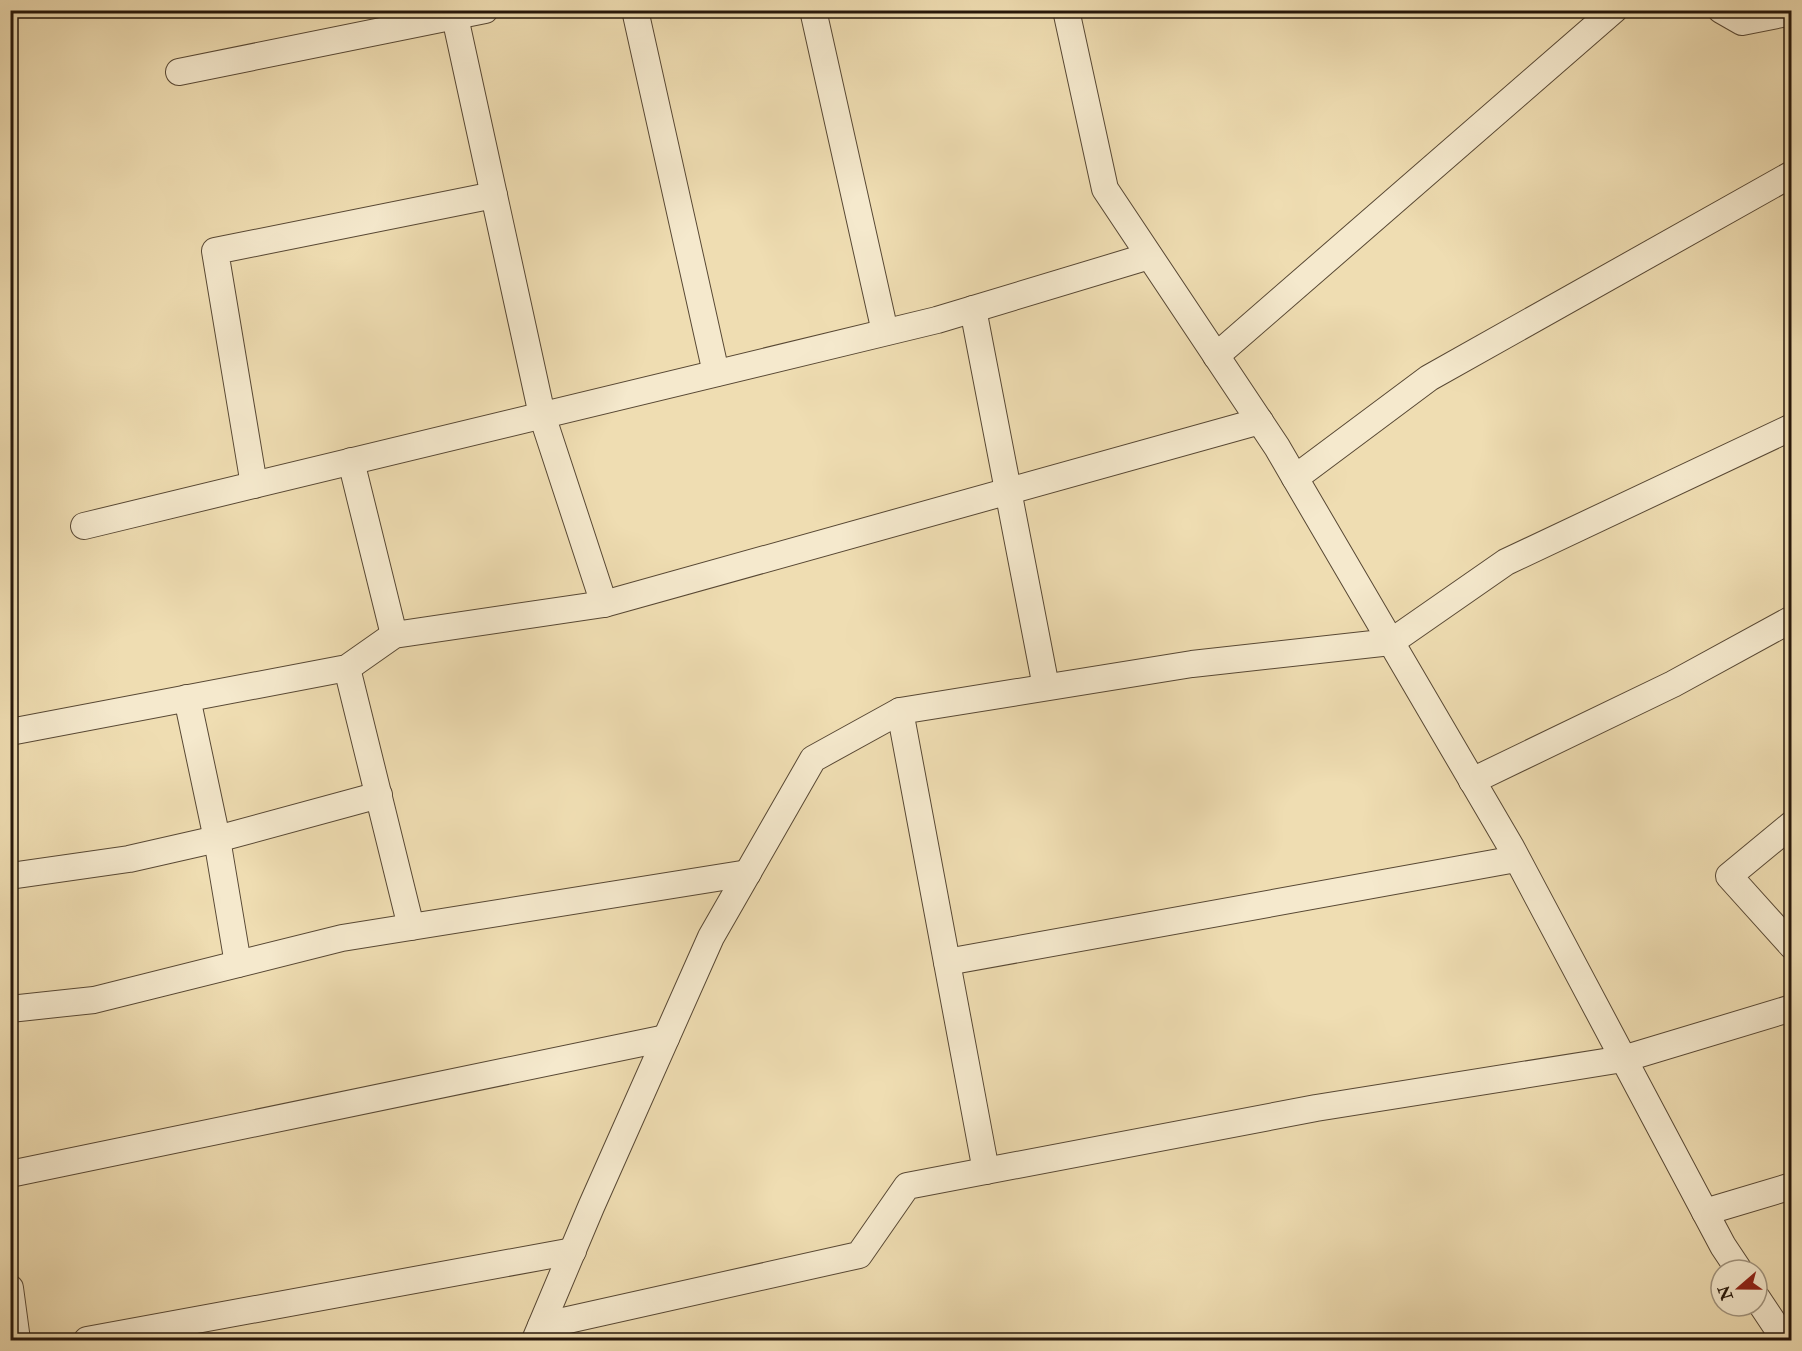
<svg xmlns="http://www.w3.org/2000/svg" width="1802" height="1351" font-family="'IM FELL Double Pica',serif">
<style>
.lines{fill:none;stroke-linecap:round;stroke-linejoin:round}
.minor-casing{stroke:#584834;stroke-width:28}
.minor{stroke:#f5e9cd;stroke-width:26}
</style>
<rect width="100%" height="100%" fill="#efddb2"/>
<filter id="stains"><feTurbulence type="fractalNoise" baseFrequency=".00333" numOctaves="4"/><feColorMatrix values="0 0 0 0 .2 0 0 0 0 .09 0 0 0 0 .02 0 0 0 .5 -.17"/></filter>
<radialGradient id="worn" r=".72"><stop offset=".6" stop-color="#630" stop-opacity="0"/><stop offset="1" stop-color="#630" stop-opacity=".3"/></radialGradient>
<g class="lines">
<g class="minor-casing">
<g id="minor">
<polyline points="635,10 716,373"/>
<polyline points="813,10 885,332"/>
<polyline points="1066,10 1105,189 1277,447 1295,478 1511,847 1723,1246 1739,1270"/>
<polyline points="1721,10 1742,22 1792,12"/>
<polyline points="179,72 485,10"/>
<polyline points="973,309 1046,687"/>
<polyline points="1216,356 1614,10"/>
<polyline points="351,461 394,635"/>
<polyline points="1295,478 1429,378 1792,174"/>
<polyline points="254,485 215,251 494,195"/>
<polyline points="84,526 937,320 1149,256"/>
<polyline points="604,604 1260,421"/>
<polyline points="347,668 411,927"/>
<polyline points="187,698 217,839 238,964"/>
<polyline points="900,711 986,1171"/>
<polyline points="10,732 347,668 394,635 604,604 542,415 455,17"/>
<polyline points="1472,781 1673,684 1792,619"/>
<polyline points="1792,824 1729,876 1792,946"/>
<polyline points="10,876 129,859 217,839 379,795"/>
<polyline points="947,962 1516,859"/>
<polyline points="10,1009 94,1000 342,938 748,873"/>
<polyline points="10,1174 666,1038"/>
<polyline points="1705,1212 1792,1186"/>
<polyline points="10,1288 17,1340"/>
<polyline points="1757,1298 1785,1340"/>
<polyline points="541,1326 859,1255 907,1186 1316,1108 1623,1059 1792,1008"/>
<polyline points="87,1340 573,1251"/>
<polyline points="535,1340 591,1207 711,937 813,759 900,711 1192,664 1391,642 1506,562 1792,427"/>
</g>
</g>
<use href="#minor" class="minor"/>
</g>
<rect width="1802" height="1351" fill="none" stroke="#efddb2" stroke-width="36"/>
<rect x="12" y="12" width="1778" height="1327" fill="none" stroke="#26170a" stroke-width="3"/>
<rect x="18" y="18" width="1766" height="1315" fill="none" stroke="#26170a" stroke-width="1.5"/>
<g transform="translate(1739 1288) rotate(250)"><circle r="28" fill="#f5e9cd" stroke="#a2957f" stroke-width="1.5"/>
<path d="M0-4.5L10 22L0 15L-10 22Z" fill="#8f2418"/>
<text y="-9" font-size="16" font-weight="bold" text-anchor="middle" fill="#26170a">N</text>
</g>
<rect width="100%" height="100%" filter="url(#stains)"/>
<rect width="100%" height="100%" fill="url(#worn)"/>
</svg>
